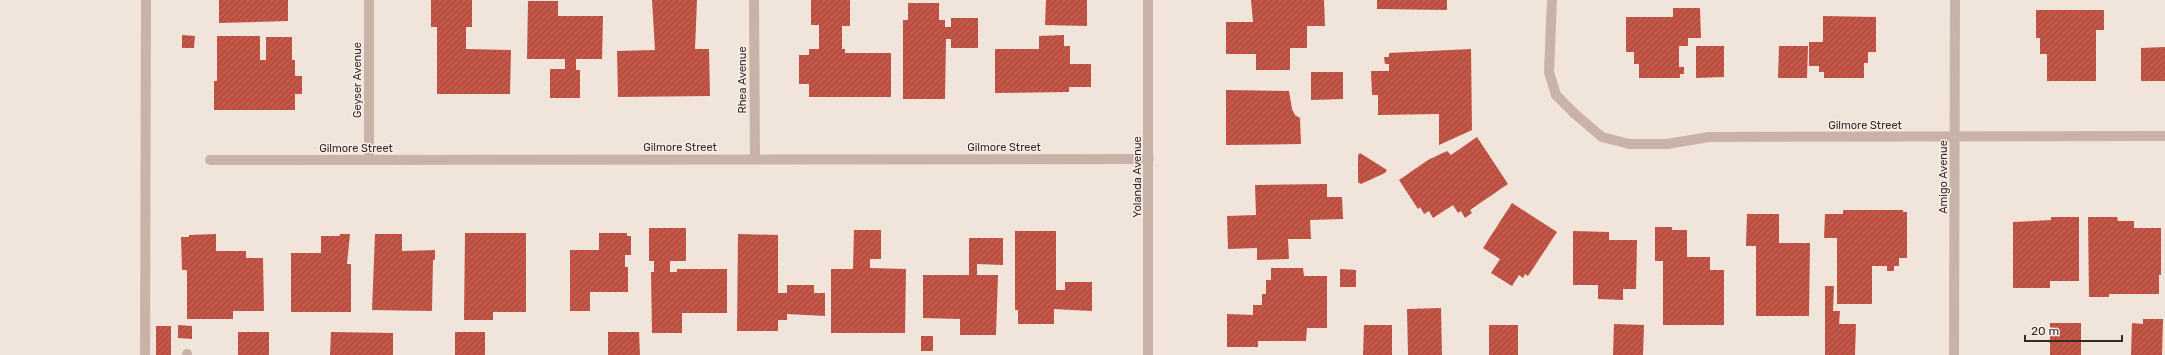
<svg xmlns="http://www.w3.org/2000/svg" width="2165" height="355" font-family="Rubik,sans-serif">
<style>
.building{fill:url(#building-hatch)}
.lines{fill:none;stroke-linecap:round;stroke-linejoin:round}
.minor{stroke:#c9b2a7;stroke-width:10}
.labels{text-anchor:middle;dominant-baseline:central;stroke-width:3;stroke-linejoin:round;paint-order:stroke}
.street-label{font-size:11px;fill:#352a27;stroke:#f9eee7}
</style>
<defs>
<pattern id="building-hatch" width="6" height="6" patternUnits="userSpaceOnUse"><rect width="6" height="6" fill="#c35647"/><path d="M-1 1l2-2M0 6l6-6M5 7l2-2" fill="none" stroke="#9f473b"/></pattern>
</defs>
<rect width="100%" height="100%" fill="#f1e4db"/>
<g class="building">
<polygon points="219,0 288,0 288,21 219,23"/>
<polygon points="431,0 472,0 472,27 466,27 466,49 511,50 510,94 437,94 437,27 431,27"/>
<polygon points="652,0 697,0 695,49 709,49 710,96 618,97 617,51 655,50"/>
<polygon points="811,0 850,0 850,26 842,26 842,49 845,49 845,53 891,53 891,97 809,97 809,84 799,84 799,55 809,55 809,49 819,49 819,25 811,25"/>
<polygon points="1046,0 1087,0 1087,26 1045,25"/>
<polygon points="1251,0 1324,0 1325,26 1307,26 1307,48 1290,48 1290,70 1256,70 1256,54 1226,54 1226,22 1253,22"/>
<polygon points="1377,0 1447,0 1447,10 1377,9"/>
<polygon points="528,1 558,1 558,16 603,16 602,59 576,59 576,70 580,70 580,98 550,98 550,69 565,69 565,59 527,59"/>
<polygon points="908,3 939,3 939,20 945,20 945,27 951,27 951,18 978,18 978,48 951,48 951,39 946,39 945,99 903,99 903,20 908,20"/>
<polygon points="1673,8 1700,8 1701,38 1688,38 1688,46 1679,46 1679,67 1684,67 1684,74 1680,74 1680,78 1639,78 1639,64 1634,64 1634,52 1626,52 1626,17 1673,17"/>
<polygon points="2036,10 2104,10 2104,30 2096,30 2096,81 2047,81 2047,54 2040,54 2040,38 2036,38"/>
<polygon points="1823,16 1876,17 1876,52 1868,52 1868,63 1864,63 1864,78 1824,78 1824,72 1819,72 1819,66 1809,66 1809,42 1823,42"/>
<polygon points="182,35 195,36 194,48 182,48"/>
<polygon points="1064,35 1064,46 1070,46 1070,64 1091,64 1091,87 1069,87 1069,92 995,93 995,49 1039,49 1039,36"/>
<polygon points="217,36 260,36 260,60 266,60 266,37 292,37 292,60 295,60 295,76 302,76 302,94 295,94 295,110 214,110 214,81 217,81"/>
<polygon points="1696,46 1724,46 1724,77 1696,78"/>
<polygon points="1779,46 1808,46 1807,78 1778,78"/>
<polygon points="2165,47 2165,81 2141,81 2141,48"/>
<polygon points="1471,49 1472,130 1439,145 1439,114 1378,115 1378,95 1372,95 1371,71 1389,71 1389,64 1385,64 1384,57 1389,57 1389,53"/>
<polygon points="1311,72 1343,72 1343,99 1311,100"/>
<polygon points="1226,90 1289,91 1292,109 1295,115 1300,118 1301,144 1226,145"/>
<polygon points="1477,137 1508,184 1470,210 1472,213 1465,218 1461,211 1458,213 1453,205 1433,218 1429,211 1424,214 1420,207 1418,209 1399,180 1428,160 1447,151 1451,155"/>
<polygon points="1360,153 1387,170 1385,173 1361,184 1358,182 1358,155"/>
<polygon points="1327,184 1327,197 1342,197 1343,219 1310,220 1311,239 1288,239 1289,259 1257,260 1257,248 1228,249 1227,216 1256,215 1255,185"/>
<polygon points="1512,203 1557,232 1528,276 1525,274 1523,278 1519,275 1512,286 1491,273 1500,259 1483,248"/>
<polygon points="1843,210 1903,210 1903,212 1907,212 1907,258 1899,258 1899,266 1894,266 1894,271 1887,271 1887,266 1872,266 1872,304 1837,304 1837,238 1824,238 1825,214 1843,214"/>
<polygon points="1747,214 1779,214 1779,243 1810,243 1809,316 1756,316 1756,246 1746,246"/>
<polygon points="2051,217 2079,217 2079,281 2050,281 2050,288 2013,288 2013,222 2051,220"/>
<polygon points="2088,217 2117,217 2118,221 2134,221 2134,228 2161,228 2161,275 2159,275 2159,294 2109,294 2109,297 2089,297"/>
<polygon points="1655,227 1672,227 1672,230 1687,230 1687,257 1710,257 1710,270 1724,270 1724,325 1663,325 1663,261 1655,261"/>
<polygon points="649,228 686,228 686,261 670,261 670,272 677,272 677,269 727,269 727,313 682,313 682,333 652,333 651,272 654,272 654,261 649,261"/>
<polygon points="854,230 881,230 881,259 870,259 870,268 906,269 905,333 831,333 831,269 853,269"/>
<polygon points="1015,231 1056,231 1056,290 1065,290 1065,282 1092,282 1092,311 1054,309 1054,324 1018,324 1018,310 1015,310"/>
<polygon points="1573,231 1609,232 1609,240 1637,240 1636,289 1623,289 1623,300 1598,299 1598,285 1573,285"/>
<polygon points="465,233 526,233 526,312 493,312 493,320 464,320"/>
<polygon points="599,233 627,233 627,236 631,236 631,255 625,255 625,267 628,267 628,292 590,292 590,311 570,311 570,250 599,250"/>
<polygon points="216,234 216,251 246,251 246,258 263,258 264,311 233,311 233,319 187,319 187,270 182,270 181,237 189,237 189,235"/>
<polygon points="340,234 350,234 347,264 351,264 351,312 291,312 291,253 321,253 321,236 340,236"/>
<polygon points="375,234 402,234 402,251 435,250 435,260 433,260 432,311 372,310"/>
<polygon points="738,234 778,235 778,293 787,293 787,285 814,285 814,293 825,293 825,316 787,314 787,320 778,320 778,331 737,331"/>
<polygon points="969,238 1003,238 1003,265 977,264 977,275 998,275 996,335 960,335 960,319 923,318 923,275 969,275"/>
<polygon points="1271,268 1303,268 1304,276 1327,276 1327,328 1307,328 1306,341 1258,341 1258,347 1227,347 1227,314 1253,315 1253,305 1262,305 1262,294 1266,294 1266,280 1271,280"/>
<polygon points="1340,269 1356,270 1356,287 1340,287"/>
<polygon points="1825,286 1834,286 1833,311 1840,311 1839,324 1856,324 1855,355 1825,355"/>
<polygon points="1441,308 1442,355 1408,355 1407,309"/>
<polygon points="2143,319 2163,319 2162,355 2131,355 2132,323 2143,324"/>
<rect x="2050" y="323" width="31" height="32"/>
<polygon points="1614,324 1644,325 1643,355 1613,355"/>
<polygon points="178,325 192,326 192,339 178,338"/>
<polygon points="1364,325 1392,325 1392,355 1363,355"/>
<rect x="1489" y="325" width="29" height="30"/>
<rect x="156" y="326" width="15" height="29"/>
<rect x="238" y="332" width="31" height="23"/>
<polygon points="331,332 393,333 393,355 330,355"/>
<rect x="455" y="332" width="30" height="23"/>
<polygon points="608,332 639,332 640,355 608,355"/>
<rect x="921" y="336" width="12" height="15"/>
</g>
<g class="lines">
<g class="minor">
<polyline points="754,0 755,159"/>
<polyline points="1552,0 1549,72 1556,95 1575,114 1602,137 1629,144 1667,144 1709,137 2165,136"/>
<polyline points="210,160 1149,159"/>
<polyline points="369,160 369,0"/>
<polyline points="187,354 187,355"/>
<polyline points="145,355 146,0"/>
<polyline points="1148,355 1148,0"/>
<polyline points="1954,355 1955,0"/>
</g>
</g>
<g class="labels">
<g class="street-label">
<text transform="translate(357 80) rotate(-90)">Geyser Avenue</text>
<text transform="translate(742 80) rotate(-90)">Rhea Avenue</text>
<text x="1865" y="125">Gilmore Street</text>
<text x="680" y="147">Gilmore Street</text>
<text x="1004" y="147">Gilmore Street</text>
<text x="356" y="148">Gilmore Street</text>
<text transform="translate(1137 177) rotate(-90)">Yolanda Avenue</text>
<text transform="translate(1943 177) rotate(-90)">Amigo Avenue</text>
</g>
</g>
<path d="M2025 335v6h97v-6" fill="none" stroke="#352a27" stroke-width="2"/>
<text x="2031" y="335" font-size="12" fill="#352a27" stroke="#f9eee7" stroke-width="3" paint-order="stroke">20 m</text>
</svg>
